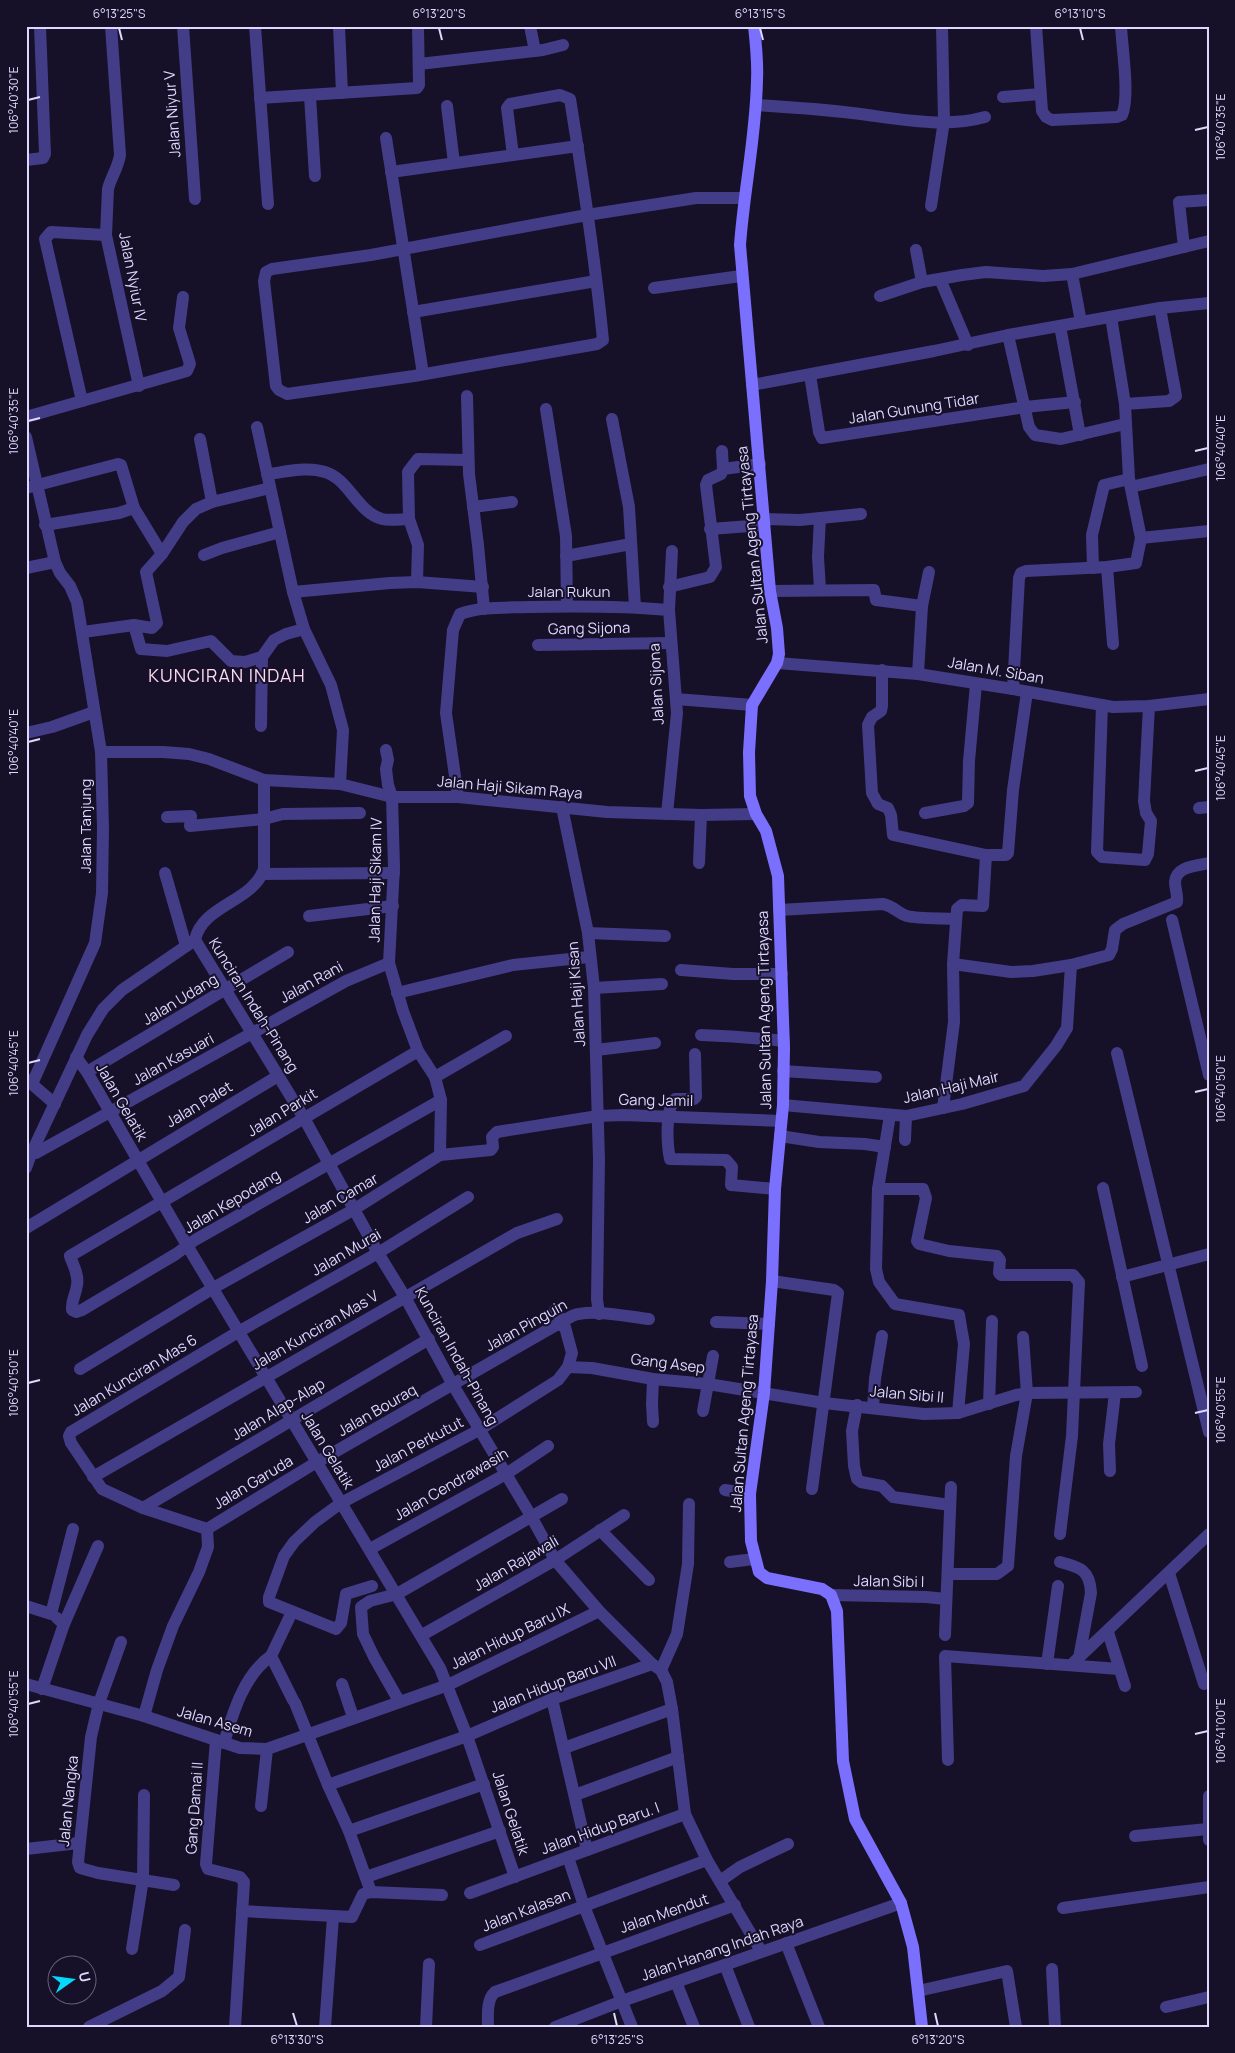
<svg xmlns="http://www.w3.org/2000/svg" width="1235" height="2053" font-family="Manrope,sans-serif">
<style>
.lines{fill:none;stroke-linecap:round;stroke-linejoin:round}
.minor{stroke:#433c87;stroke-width:12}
.tertiary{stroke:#433c87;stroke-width:12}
.secondary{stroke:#7b6ffe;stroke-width:12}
.ticks{fill:none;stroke:#ded8ff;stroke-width:2}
.labels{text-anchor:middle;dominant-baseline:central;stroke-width:4;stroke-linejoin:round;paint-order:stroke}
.street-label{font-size:15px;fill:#ded8ff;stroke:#161028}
.quarter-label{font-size:18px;letter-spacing:1px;fill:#ffdaef;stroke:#161028}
.neatline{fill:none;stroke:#ded8ff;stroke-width:2}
.ticks-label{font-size:12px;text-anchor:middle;fill:#ded8ff}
</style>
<rect width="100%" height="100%" fill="#161028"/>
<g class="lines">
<g class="minor">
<path d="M 111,26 L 120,155 C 118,168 111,177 108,189 L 106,235 L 139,386"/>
<polyline points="183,26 195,199"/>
<polyline points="255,26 268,204"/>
<polyline points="339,26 342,93"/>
<polyline points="530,26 535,51"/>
<path d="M 1036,26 L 1042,111 L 1046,117 L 1052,120 L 1117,117 L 1122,115 C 1130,97 1122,48 1121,26"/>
<polyline points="419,64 543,50 563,45"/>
<polyline points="310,96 315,176"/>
<polyline points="1003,97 1040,94"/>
<polyline points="260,98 417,88 419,85 418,26"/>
<path d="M 756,105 C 788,107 820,109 852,113 C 895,118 942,129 985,117"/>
<polyline points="447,106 454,163"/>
<polyline points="386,138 423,374"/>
<path d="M 513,155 L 507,108 L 510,104 L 560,95 L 570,99 C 583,179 595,259 603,340 L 597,344 L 414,376 L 287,394 L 279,390 L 276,386 L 264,281 L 266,272 L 272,269 L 371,255 L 587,215 L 696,198 L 743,198"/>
<polyline points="26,160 43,158 45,154 40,26"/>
<polyline points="391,172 578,146"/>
<polyline points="931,206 944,121 942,26"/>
<polyline points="1184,247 1209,241"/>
<polyline points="916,250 922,282"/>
<polyline points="1072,274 1081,322"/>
<polyline points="940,279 968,345"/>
<polyline points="654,288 741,276"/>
<polyline points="880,296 922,282 962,275 986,272 1043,276 1072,274 1184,247 1179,202 1209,200"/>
<polyline points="413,312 596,281"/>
<polyline points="1060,326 1080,435"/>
<polyline points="1008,335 1029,427 1035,435 1061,439 1125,424"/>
<polyline points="810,375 819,432 822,438 1025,407 1075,402"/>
<polyline points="467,396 469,474 478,545 484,609"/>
<polyline points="82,401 45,239 51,232 106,235"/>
<polyline points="1125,404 1169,401 1176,396 1160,308"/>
<polyline points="546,409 566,536 567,606"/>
<polyline points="26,417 187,371 190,364 179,328 183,297"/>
<polyline points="612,419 629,507 635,607"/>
<polyline points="257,427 293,592 390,583 417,582 483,587"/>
<polyline points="26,437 55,562 60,573 70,586 77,602 101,752 103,828 102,893 95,943 32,1084"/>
<polyline points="200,439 212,502 270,488"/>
<polyline points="723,469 760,464"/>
<path d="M 267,474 C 286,472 307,466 325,472 C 349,479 357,512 382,519 C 390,521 401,519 409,519"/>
<polyline points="1130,484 1135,486 1209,469"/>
<polyline points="26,488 118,464 121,465 134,508 162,554 183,522 196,509 212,502"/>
<polyline points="473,507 512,502"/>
<polyline points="820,518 818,557 820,589"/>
<polyline points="764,519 800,520 861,514"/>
<polyline points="45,525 119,513 134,508"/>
<polyline points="710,529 764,525"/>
<polyline points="1141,538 1209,531"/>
<polyline points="162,554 146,572 157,623 152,628 134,625 141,649 167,651 211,641 231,661 245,662 262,657"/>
<polyline points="204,555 222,548 280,532"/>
<polyline points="566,556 631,544"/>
<polyline points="1107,567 1113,644"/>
<polyline points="26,568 55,562"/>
<polyline points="1093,568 1092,535 1104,485 1129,479"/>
<polyline points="417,582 418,545 409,519 408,472 418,459 468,460"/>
<polyline points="669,587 710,577 716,567 706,485 708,480 721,474 723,469 722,451"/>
<polyline points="770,591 874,590 876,600 922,606"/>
<polyline points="293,592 304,629"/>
<polyline points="83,632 134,625"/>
<polyline points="538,645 670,643"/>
<polyline points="777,663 918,674 1013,689 1113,707 1149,706 1209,699"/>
<polyline points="882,670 882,706 881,711 872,717 868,725 872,793 878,804 888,808 891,815 893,835 986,855"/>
<polyline points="918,674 922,606 929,572"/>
<polyline points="1013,689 1019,578 1021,573 1026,571 1107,567 1136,563 1141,538 1129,479 1125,404 1111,317"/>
<polyline points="676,699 752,705"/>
<polyline points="1102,705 1097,852 1102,857 1145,860 1148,854 1151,821 1146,813 1144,801 1149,706"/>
<polyline points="261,726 262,657 274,640 286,634 304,629 331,685 343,730 340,784"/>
<polyline points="26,733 52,727 94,712"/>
<polyline points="101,752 163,752 189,754 209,759 264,780 340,784 392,797 458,797 607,812 701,815 756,814"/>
<path d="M 264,780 L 264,869 C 253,902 202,905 195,940 L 304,1118 L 378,1253 L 405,1297 L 453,1385 L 531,1516 L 555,1560 L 599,1611 L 652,1664 L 661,1670 L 667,1682 L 672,1709 L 685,1814 L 707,1860 L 761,1951"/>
<path d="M 458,797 L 446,713 L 453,630 L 460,614 C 482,606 506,608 529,607 C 576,606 622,606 669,610"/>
<polyline points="562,807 588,933 594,988 599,1160 597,1299 599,1314"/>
<polyline points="1199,808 1209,807"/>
<polyline points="925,813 964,806 968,803 969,761 976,684"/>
<polyline points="667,814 677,713 669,610 672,551"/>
<polyline points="167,817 191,816 190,826 264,819 283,814 360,813"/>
<polyline points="699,863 701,815"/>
<polyline points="165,873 186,946"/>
<polyline points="262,874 394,873"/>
<path d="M 779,910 L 883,904 C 893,906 898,913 907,916 C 919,919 943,918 956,919"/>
<polyline points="309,916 393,906"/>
<polyline points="1172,920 1209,1075"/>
<polyline points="588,933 665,936"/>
<polyline points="953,964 1011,972 1033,971 1071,965"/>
<polyline points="681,970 733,974 782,974"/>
<polyline points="594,988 662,984"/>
<polyline points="397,993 513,965 589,957"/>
<path d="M 701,1035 C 729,1036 756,1038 784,1041"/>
<polyline points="596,1050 655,1043"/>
<path d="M 418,1051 L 70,1256 C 73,1265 79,1275 77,1285 C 76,1295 71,1300 72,1310 L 76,1312 L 82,1310 L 176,1254 L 195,1240 L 441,1100"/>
<polyline points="1117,1053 1209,1432"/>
<path d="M 695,1054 L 696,1097 L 694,1099 L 675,1099 C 665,1110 667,1145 670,1159 L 726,1160 L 732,1167 L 731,1185 L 775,1189"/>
<polyline points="76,1057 87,1072 188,1247 440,1668 467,1736 515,1877"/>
<polyline points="783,1071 876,1077"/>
<polyline points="87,1072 288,952"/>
<polyline points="435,1077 506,1036"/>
<polyline points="26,1079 55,1104"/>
<path d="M 783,1105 L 906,1116 L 962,1104 L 1024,1086 L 1056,1046 L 1067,1028 L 1071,965 L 1109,955 L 1112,949 L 1115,930 L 1123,924 L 1177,902 C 1178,895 1175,889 1175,882 C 1176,866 1197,866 1209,863"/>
<polyline points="943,1108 954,1022 953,964 957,909 962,905 983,906 986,855 1006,855 1008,853 1013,790 1027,692"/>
<polyline points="890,1115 878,1189 876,1269 879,1282 895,1304 959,1315 964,1344 958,1413"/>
<polyline points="780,1136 819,1142 865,1144 885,1147"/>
<polyline points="905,1140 906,1116"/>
<polyline points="26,1153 36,1153 346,981 389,963"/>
<polyline points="440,1155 491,1150 493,1147 492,1137 497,1132 598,1116 623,1115 781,1121"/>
<polyline points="26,1168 31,1154 87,1035 103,1009 122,990 195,940"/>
<polyline points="1103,1188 1142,1366"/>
<polyline points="878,1189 923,1189 926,1198 917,1241 919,1244 949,1251 997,1256 1000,1260 999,1273 1001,1275 1073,1275 1079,1282 1072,1436 1060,1534"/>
<polyline points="26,1228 278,1076"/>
<polyline points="1122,1277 1209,1254"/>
<polyline points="772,1281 834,1290 838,1293 812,1489"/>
<polyline points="555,1310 562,1321"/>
<polyline points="716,1322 769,1324"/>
<polyline points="568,1367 592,1368 653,1379 708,1384 824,1403 924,1414 958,1413 1016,1395 1027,1393 1136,1392"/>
<polyline points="80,1369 215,1287 353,1210 440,1155 441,1100 435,1077 418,1051 403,1011 389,963 394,867 392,797 388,785 386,769 388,760 386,750"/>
<polyline points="989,1404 992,1321"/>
<polyline points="857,1405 852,1431 854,1466 857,1479 861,1482 882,1486 893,1497 950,1505"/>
<polyline points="873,1408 875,1379 882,1336"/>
<polyline points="703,1411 713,1356"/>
<polyline points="653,1422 652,1404 653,1379"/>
<polyline points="1110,1471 1109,1444 1115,1393"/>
<polyline points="93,1477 517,1233 557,1219"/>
<polyline points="725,1490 750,1494"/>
<polyline points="143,1508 429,1339"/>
<polyline points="207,1529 143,1508 102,1489 71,1443 69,1436 71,1432 238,1332 378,1253 468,1197"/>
<path d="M 207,1529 L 312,1465 L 572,1316 C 590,1308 629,1317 649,1319"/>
<polyline points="600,1530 649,1580"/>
<polyline points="370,1549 506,1474 548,1446"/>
<polyline points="730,1562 754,1559"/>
<path d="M 1060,1562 C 1080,1567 1090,1570 1091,1593 L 1079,1658"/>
<polyline points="1169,1573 1204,1684"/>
<polyline points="948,1574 997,1574 1008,1566 1016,1456 1027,1393 1023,1337"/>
<polyline points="372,1586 346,1594 341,1623 336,1629 269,1602 269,1597 284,1556 294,1542 315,1522 341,1503 479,1430 558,1380 568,1367 572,1353 565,1327 558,1324"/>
<polyline points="831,1595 926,1597 946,1599"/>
<polyline points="26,1606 51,1614 73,1529"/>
<polyline points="292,1612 271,1656 293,1700"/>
<polyline points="64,1624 98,1546"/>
<polyline points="1108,1632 1125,1686"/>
<polyline points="422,1635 555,1560 624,1515"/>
<polyline points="945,1635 951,1487"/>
<polyline points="121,1642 99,1703 91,1737 78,1862 80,1868 98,1873 174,1885"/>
<polyline points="1047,1664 1058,1586"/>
<polyline points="1072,1664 1209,1534"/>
<polyline points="661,1670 677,1634 688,1564 689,1504"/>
<polyline points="26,1684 144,1716 240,1748 267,1749 448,1685 599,1611"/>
<polyline points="342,1684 353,1717"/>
<polyline points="42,1689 64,1624 57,1618"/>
<polyline points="552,1699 587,1850"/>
<polyline points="399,1701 374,1657 363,1634 361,1607 370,1601 397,1594 562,1499"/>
<polyline points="295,1703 328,1785 349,1831 371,1892"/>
<polyline points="144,1716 157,1670 173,1626 199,1572 208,1547 207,1529"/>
<polyline points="216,1740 206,1864 208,1869 240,1877 244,1882 235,2027"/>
<path d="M 224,1743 C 233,1712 244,1675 271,1656"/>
<polyline points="564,1748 672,1709"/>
<polyline points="948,1760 945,1656 1119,1669"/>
<polyline points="328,1785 467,1736 552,1699 652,1664"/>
<polyline points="575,1795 678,1757"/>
<polyline points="1209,1796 1209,1840"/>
<polyline points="261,1806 267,1749"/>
<polyline points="349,1831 484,1784"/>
<polyline points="1135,1836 1208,1829"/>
<polyline points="26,1849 79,1843"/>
<polyline points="568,1857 584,1906 632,2027"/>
<polyline points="366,1877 500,1831"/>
<polyline points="720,1881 740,1867 788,1844"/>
<polyline points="470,1893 685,1814"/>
<polyline points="1063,1908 1209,1887"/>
<polyline points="242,1911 352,1917 363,1894 371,1892 442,1895"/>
<polyline points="786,1943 819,2027"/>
<polyline points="480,1945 707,1860"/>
<polyline points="132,1949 143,1879 144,1795"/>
<polyline points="725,1965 749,2027"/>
<polyline points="1052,1969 1055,2027"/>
<polyline points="676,1982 694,2027"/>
<polyline points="918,1991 1007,1971 1016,2027"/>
<polyline points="1166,2007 1209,1997"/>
<polyline points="89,2027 162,1991 179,1977 185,1930"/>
<polyline points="325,2027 333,1917"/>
<polyline points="426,2027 429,1964"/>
<path d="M 488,2027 C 488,2016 486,2000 495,1992 L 735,1905"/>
</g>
<g class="tertiary">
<polyline points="752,385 934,351 1008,335 1160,308 1209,303"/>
<polyline points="555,2027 622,2001 901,1903"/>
</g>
<path class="secondary" d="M 754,26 C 756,44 758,62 757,80 C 756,135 744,190 740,245 L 770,591 L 777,628 L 779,654 L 777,663 L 752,705 L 749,752 L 750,796 L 756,814 L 766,831 L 778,876 L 784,1048 L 783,1105 L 775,1189 L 772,1281 L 764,1393 L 750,1494 L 751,1541 L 759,1572 L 767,1578 L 822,1589 L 831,1595 L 837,1611 L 843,1761 L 855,1819 L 901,1903 L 913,1947 L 922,2027"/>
</g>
<path class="ticks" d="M 119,28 L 122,40M 439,28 L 442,40M 760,28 L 763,40M 1080,28 L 1083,40M 28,100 L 40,97M 1195,130 L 1208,127M 28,421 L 40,418M 1195,451 L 1208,448M 28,742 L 40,739M 1195,771 L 1208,768M 28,1063 L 40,1060M 1195,1092 L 1208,1089M 28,1383 L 40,1380M 1195,1413 L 1208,1410M 28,1704 L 40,1701M 1195,1734 L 1208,1731M 293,2013 L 297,2026M 614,2013 L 617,2026M 935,2013 L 938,2026"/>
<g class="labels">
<g class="street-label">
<text transform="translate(172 114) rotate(-94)">Jalan Niyur V</text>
<text transform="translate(133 277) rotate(79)">Jalan Nyiur IV</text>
<text transform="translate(914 408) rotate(-9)">Jalan Gunung Tidar</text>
<text transform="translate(752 545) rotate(-96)">Jalan Sultan Ageng Tirtayasa</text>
<text x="569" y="591">Jalan Rukun</text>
<text transform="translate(589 628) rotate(-1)">Gang Sijona</text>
<text transform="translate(996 670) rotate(10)">Jalan M. Siban</text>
<text transform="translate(656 684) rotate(-93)">Jalan Sijona</text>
<text transform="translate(510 787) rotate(5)">Jalan Haji Sikam Raya</text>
<text transform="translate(85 826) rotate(-90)">Jalan Tanjung</text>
<text transform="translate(375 880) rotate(-89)">Jalan Haji Sikam IV</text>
<text transform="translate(311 982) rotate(-29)">Jalan Rani</text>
<text transform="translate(576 994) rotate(-94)">Jalan Haji Kisan</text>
<text transform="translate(180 999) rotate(-31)">Jalan Udang</text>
<text transform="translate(254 1005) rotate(58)">Kunciran Indah-Pinang</text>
<text transform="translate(764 1010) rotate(-91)">Jalan Sultan Ageng Tirtayasa</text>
<text transform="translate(173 1059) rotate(-29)">Jalan Kasuari</text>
<text transform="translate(951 1087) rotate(-13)">Jalan Haji Mair</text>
<text transform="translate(656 1100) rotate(1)">Gang Jamil</text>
<text transform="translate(122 1102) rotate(60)">Jalan Gelatik</text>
<text transform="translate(199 1104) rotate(-31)">Jalan Palet</text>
<text transform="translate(282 1112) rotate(-31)">Jalan Parkit</text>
<text transform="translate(340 1198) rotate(-30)">Jalan Camar</text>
<text transform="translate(232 1201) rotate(-31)">Jalan Kepodang</text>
<text transform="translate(346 1252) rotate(-30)">Jalan Murai</text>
<text transform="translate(526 1325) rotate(-29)">Jalan Pinguin</text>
<text transform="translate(315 1330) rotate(-30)">Jalan Kunciran Mas V</text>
<text transform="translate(457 1356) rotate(61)">Kunciran Indah-Pinang</text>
<text transform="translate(668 1363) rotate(7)">Gang Asep</text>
<text transform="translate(134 1375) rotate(-31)">Jalan Kunciran Mas 6</text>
<text transform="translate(907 1394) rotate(5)">Jalan Sibi II</text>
<text transform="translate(278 1409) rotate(-31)">Jalan Alap-Alap</text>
<text transform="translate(377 1410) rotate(-30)">Jalan Bouraq</text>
<text transform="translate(744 1413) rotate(-85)">Jalan Sultan Ageng Tirtayasa</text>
<text transform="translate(418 1444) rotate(-28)">Jalan Perkutut</text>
<text transform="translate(328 1450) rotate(59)">Jalan Gelatik</text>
<text transform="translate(253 1482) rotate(-31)">Jalan Garuda</text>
<text transform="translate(451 1484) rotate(-30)">Jalan Cendrawasih</text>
<text transform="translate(516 1563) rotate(-30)">Jalan Rajawali</text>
<text transform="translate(889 1581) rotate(1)">Jalan Sibi I</text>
<text transform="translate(510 1636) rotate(-26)">Jalan Hidup Baru IX</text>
<text transform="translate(553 1684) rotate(-21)">Jalan Hidup Baru VII</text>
<text transform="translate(215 1721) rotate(16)">Jalan Asem</text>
<text transform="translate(68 1801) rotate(-84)">Jalan Nangka</text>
<text transform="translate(194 1808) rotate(-86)">Gang Damai II</text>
<text transform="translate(511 1813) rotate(72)">Jalan Gelatik</text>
<text transform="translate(600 1828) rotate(-20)">Jalan Hidup Baru. I</text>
<text transform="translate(526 1910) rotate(-21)">Jalan Kalasan</text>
<text transform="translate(664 1913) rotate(-19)">Jalan Mendut</text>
<text transform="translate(722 1948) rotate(-19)">Jalan Hanang Indah Raya</text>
</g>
<g class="quarter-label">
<text x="227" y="675">KUNCIRAN INDAH</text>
</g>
</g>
<rect width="1235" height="2053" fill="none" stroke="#161028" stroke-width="55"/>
<g transform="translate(72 1980) rotate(76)"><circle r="24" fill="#161028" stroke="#66607e"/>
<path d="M0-4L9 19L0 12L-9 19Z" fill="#05d7fd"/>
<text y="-8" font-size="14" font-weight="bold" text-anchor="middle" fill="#ded8ff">U</text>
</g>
<rect x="28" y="28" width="1180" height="1998" class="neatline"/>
<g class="ticks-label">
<text x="119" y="18">6°13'25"S</text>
<text x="439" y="18">6°13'20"S</text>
<text x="760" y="18">6°13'15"S</text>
<text x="1080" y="18">6°13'10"S</text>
<text transform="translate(14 100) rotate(-90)" y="4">106°40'30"E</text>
<text transform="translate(1221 127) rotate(-90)" y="4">106°40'35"E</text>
<text transform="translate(14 421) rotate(-90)" y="4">106°40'35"E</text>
<text transform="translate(1221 448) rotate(-90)" y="4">106°40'40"E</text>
<text transform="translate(14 742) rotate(-90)" y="4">106°40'40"E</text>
<text transform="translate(1221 768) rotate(-90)" y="4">106°40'45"E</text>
<text transform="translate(14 1063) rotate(-90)" y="4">106°40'45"E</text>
<text transform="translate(1221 1089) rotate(-90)" y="4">106°40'50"E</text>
<text transform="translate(14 1383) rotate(-90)" y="4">106°40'50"E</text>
<text transform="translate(1221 1410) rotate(-90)" y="4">106°40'55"E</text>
<text transform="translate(14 1704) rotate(-90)" y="4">106°40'55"E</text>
<text transform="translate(1221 1731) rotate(-90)" y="4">106°41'00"E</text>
<text x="297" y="2044">6°13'30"S</text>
<text x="617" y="2044">6°13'25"S</text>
<text x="938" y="2044">6°13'20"S</text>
</g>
</svg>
